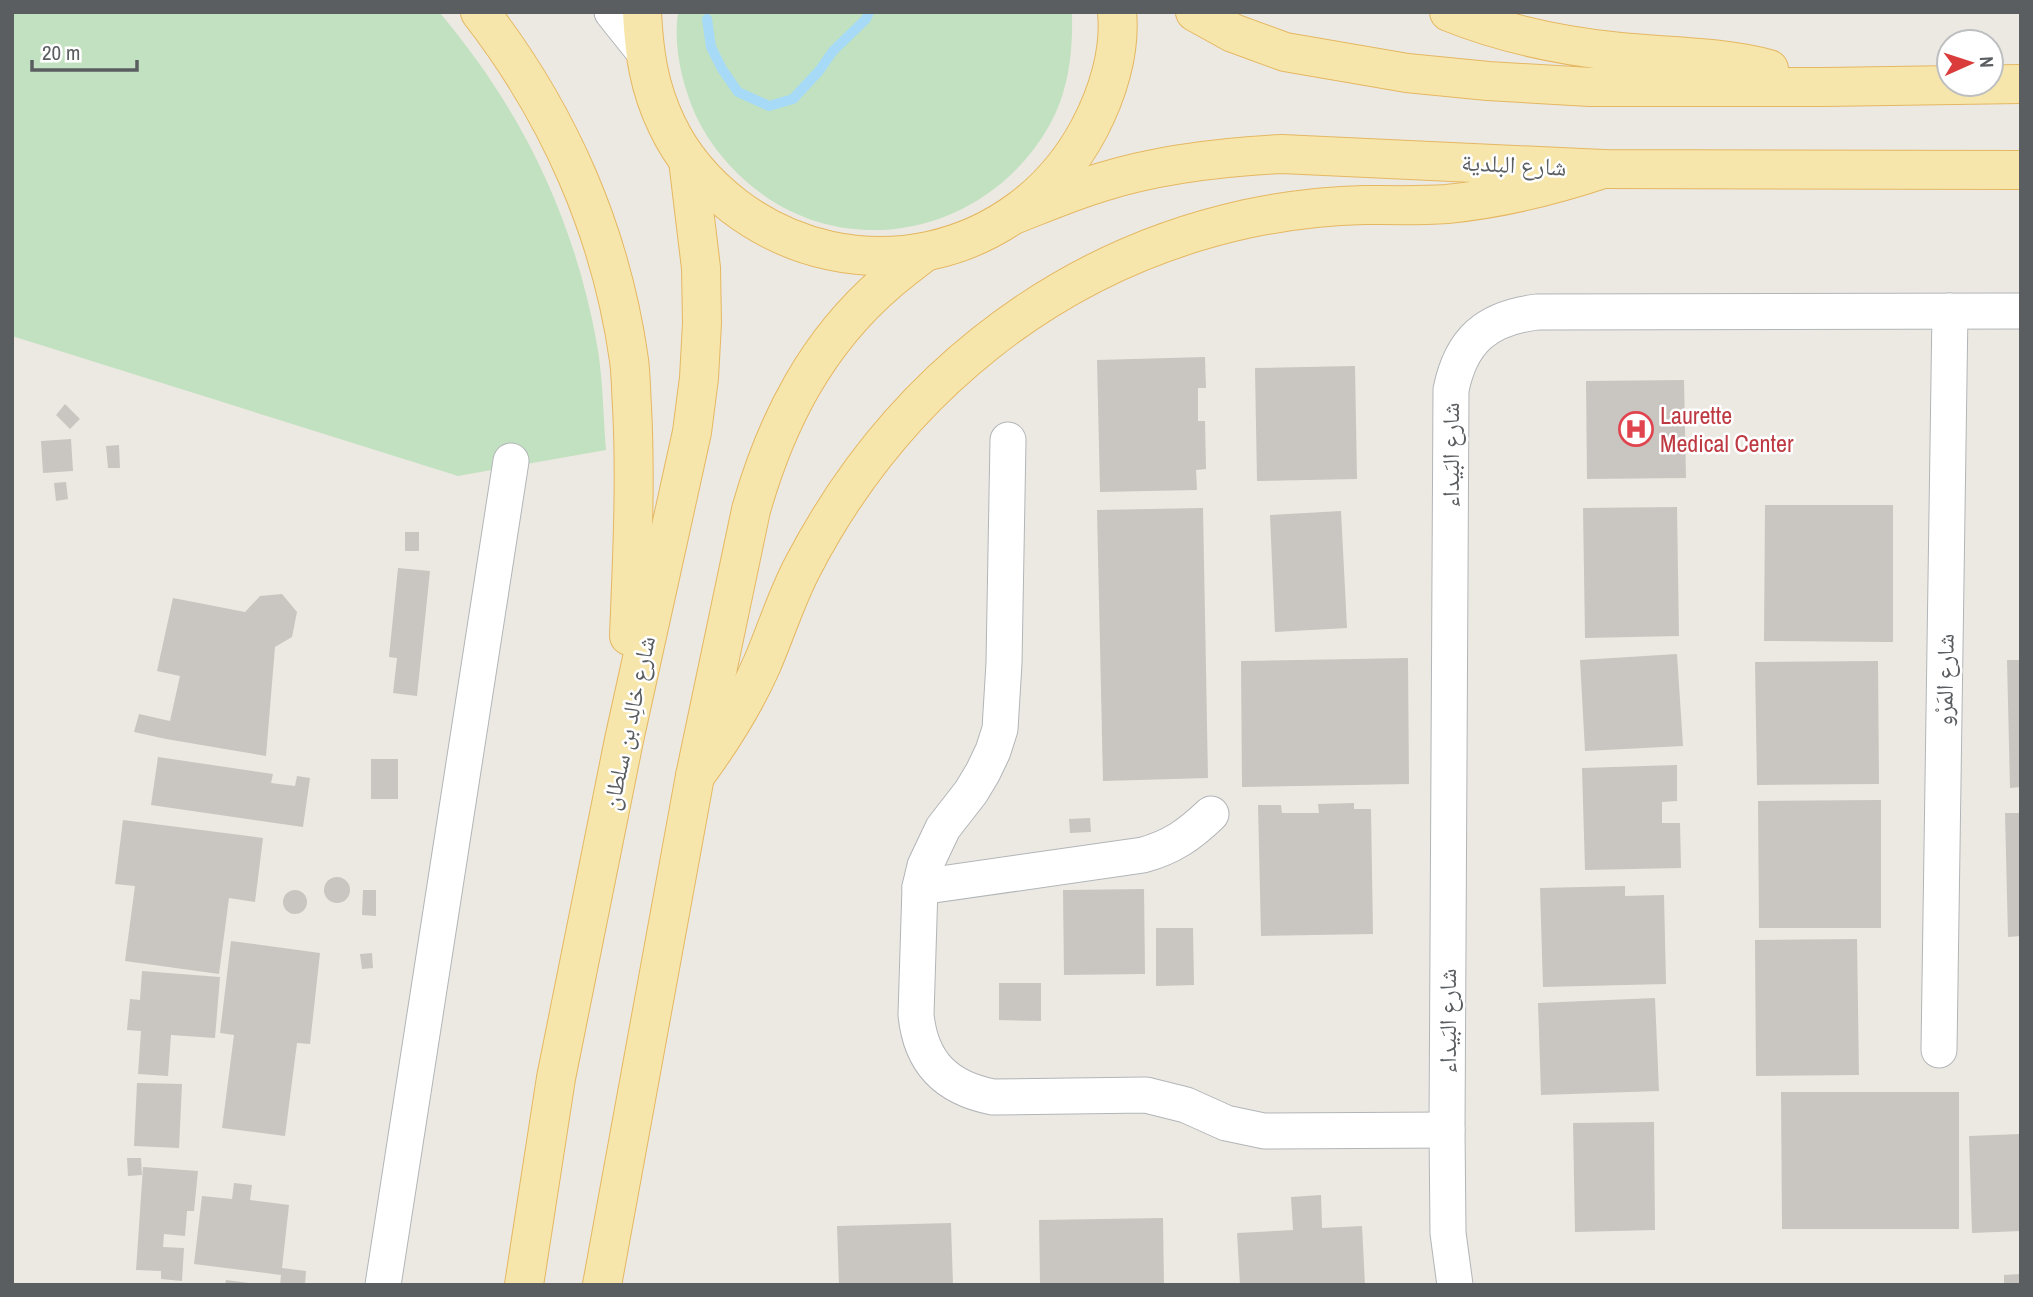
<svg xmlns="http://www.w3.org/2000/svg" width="2033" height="1297" font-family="'Archivo Narrow','Noto Naskh Arabic',sans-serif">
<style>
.green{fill:#c2e1c0}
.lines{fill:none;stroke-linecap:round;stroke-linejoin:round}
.stream{stroke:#a6daf7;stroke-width:10}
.building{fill:#c9c5c0}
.minor-casing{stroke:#b2b5b8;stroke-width:37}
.major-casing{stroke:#e4b762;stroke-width:40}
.minor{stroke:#fff;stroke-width:35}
.major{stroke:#f7e6ab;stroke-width:38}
.labels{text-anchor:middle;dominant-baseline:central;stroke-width:5;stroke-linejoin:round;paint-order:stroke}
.street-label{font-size:24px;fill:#5a5e61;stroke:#fff}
.health-label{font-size:24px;fill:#be3a42;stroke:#fff;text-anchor:start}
</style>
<rect width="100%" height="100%" fill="#ece9e2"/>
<g class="green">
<path d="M 12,12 L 439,12 C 520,107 573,216 596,339 C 603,374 603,414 606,450 L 458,476 L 12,336 Z"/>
<path d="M 678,12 L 1072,12 C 1073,51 1069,91 1049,126 C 993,225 866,262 769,199 C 738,178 712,150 696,116 C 682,84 673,47 678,12 Z"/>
</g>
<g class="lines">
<polyline class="stream" points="707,19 711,47 722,69 738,92 769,106 793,99 819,71 833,51 866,19 869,12"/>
</g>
<g class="building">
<polygon points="1205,357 1206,388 1198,388 1198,421 1205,421 1206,469 1196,470 1197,490 1100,492 1097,360"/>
<polygon points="1355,366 1357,479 1257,481 1255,368"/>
<polygon points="1684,380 1686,478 1587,479 1586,381"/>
<polygon points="65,404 80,419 70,429 56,415"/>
<polygon points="71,439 73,471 43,473 41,441"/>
<polygon points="119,445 120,468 108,468 106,446"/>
<polygon points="66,482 68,499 56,501 54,483"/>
<polygon points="1765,505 1893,505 1893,642 1764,641"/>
<polygon points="1677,507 1679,636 1585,638 1583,508"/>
<polygon points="1203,508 1208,778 1103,781 1097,510"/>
<polygon points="1341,511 1347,628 1275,632 1270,515"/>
<rect x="405" y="532" width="14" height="19"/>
<polygon points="398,568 430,571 417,696 393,693 397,658 389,657"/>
<polygon points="282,594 297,612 292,637 275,647 266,756 166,739 134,732 139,714 170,721 180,676 157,671 173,598 245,612 260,596"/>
<polygon points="1677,654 1683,746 1585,751 1580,660"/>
<polygon points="1408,658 1409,784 1242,787 1241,661"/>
<polygon points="2007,660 2021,660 2021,787 2010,788"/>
<polygon points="1878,661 1879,784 1757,785 1755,662"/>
<polygon points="158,757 273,774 271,783 295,786 297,776 310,778 303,827 151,805"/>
<rect x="371" y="759" width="27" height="40"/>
<polygon points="1677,765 1677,801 1662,802 1662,823 1680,823 1681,868 1585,870 1582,768"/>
<polygon points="1881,800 1881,928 1759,928 1758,801"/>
<polygon points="1354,803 1354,809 1371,809 1373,934 1261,936 1258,805 1281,805 1282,813 1319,813 1318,804"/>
<polygon points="2005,813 2021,813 2021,936 2008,937"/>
<polygon points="1090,818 1091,832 1070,833 1069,819"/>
<polygon points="123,820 263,838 255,902 229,898 219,974 125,961 135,886 115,884"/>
<circle cx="337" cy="890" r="13"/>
<polygon points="1625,886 1625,896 1664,895 1666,984 1543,987 1540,888"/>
<polygon points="1144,889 1145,974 1064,975 1063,890"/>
<polygon points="363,890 376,890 376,916 362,915"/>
<circle cx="295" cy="902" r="12"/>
<polygon points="1156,928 1193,928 1194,985 1156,986"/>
<polygon points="1857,939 1859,1075 1756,1076 1755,940"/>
<polygon points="231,941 320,953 310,1044 297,1043 285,1136 222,1128 234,1035 220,1033"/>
<polygon points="372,953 373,968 362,969 360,954"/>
<polygon points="142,971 220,977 215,1038 171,1035 168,1076 138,1074 141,1031 127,1030 130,999 140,1000"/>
<polygon points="999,983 1041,983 1041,1021 999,1020"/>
<polygon points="1655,998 1659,1091 1541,1095 1538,1003"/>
<polygon points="137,1083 182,1084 179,1148 134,1146"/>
<polygon points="1781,1092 1959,1092 1959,1229 1782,1229"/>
<polygon points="1654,1122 1655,1230 1575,1232 1573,1123"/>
<polygon points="2021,1134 2021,1231 1972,1233 1969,1136"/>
<polygon points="127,1158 141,1158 142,1175 128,1176"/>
<polygon points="143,1167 198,1171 194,1211 187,1211 185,1236 164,1234 163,1247 184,1248 182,1281 161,1279 161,1271 136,1270"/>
<polygon points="234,1183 252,1185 250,1200 289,1205 282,1268 306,1271 305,1285 280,1285 281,1275 194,1264 202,1196 232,1199"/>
<polygon points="1321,1195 1322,1228 1362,1226 1365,1285 1240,1285 1237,1233 1293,1230 1291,1197"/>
<polygon points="1163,1218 1164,1285 1040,1285 1039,1220"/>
<polygon points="951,1223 953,1285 839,1285 837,1226"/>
<polygon points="2021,1274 2021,1285 2004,1285 2004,1275"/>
<polygon points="226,1280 249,1283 249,1285 225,1285"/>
</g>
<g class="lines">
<g class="minor-casing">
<g id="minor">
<polyline points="612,12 644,52"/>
<path d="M 1008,440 L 1004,663 L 1000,729 L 993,751 L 983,772 L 971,792 L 943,828 L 925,866 L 920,887 L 916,1015 C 921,1063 946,1088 993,1097 L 1146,1095 L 1186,1105 L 1226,1123 L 1264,1131 L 1447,1130"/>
<path d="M 920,887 L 1143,855 C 1172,847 1189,835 1211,814"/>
<polyline points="1939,1050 1950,311"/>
<polyline points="383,1285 511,461"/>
<path d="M 1455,1285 L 1448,1233 L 1447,1130 L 1451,390 C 1461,340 1487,318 1537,312 L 2021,311"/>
</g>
</g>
<g class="major-casing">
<g id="major">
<path d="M 480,12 C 559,114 611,232 629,360 C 631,375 631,392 632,407 C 636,484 632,560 629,636"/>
<path d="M 642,12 C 644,53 649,88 667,125 C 682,157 707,185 734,206 C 852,296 1019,261 1089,129 C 1107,95 1121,52 1117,12"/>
<polyline points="1195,12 1233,33 1285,52 1407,73 1488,81 1590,87 1824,87 2021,84"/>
<path d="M 1449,12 C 1504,34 1561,46 1620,52 C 1670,57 1721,56 1769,69"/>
<path d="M 1016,214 C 1044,203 1072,191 1102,182 C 1160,164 1221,157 1282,154 L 1603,169 L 2021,170"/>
<path d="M 695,776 C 721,741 744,705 762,664 C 776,632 786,598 803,566 C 894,391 1051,262 1246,219 C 1284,211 1324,206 1364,205 C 1391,205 1419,206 1447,204 C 1500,199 1552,186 1603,169"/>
<polyline points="524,1285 556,1078 624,740 692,432 699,378 702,323 701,268 688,160"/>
<path d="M 602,1285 L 695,776 L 751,510 C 776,422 816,343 887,282 C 899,272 912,262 925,252"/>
</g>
</g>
<use href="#minor" class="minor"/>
<use href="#major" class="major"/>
</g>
<defs>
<g id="hospital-ring" transform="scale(1.75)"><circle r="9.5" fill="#fff" stroke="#e0444e" stroke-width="1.5"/><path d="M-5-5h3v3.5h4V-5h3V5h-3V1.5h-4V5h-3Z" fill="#e0444e"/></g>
</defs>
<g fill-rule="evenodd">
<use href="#hospital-ring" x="1636" y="429"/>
</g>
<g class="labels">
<g class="street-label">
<text transform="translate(1514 164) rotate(3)">شارع البلدية</text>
<text transform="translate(1450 455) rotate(-90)">شارع البَيداء</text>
<text transform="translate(1944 680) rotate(-89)">شارع المَرْو</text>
<text transform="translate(628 723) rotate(-78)">شارع خالِد بن سلطان</text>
<text transform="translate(1447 1021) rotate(-90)">شارع البَيداء</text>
</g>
<g class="health-label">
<text x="1660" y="415">Laurette<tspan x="1660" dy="28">Medical Center</tspan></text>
</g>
</g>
<rect width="2033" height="1297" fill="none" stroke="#5a5e61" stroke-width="28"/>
<g transform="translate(1970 63) rotate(87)"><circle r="33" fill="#ffffff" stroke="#bdbfc0" stroke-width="2"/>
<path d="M0-5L12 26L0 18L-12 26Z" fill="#d93c3a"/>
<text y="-10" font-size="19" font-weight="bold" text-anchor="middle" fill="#5a5e61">N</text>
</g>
<path d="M32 60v10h105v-10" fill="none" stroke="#5a5e61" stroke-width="3.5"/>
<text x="42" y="60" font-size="21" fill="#5a5e61" stroke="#ffffff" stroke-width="5" paint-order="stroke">20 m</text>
</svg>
